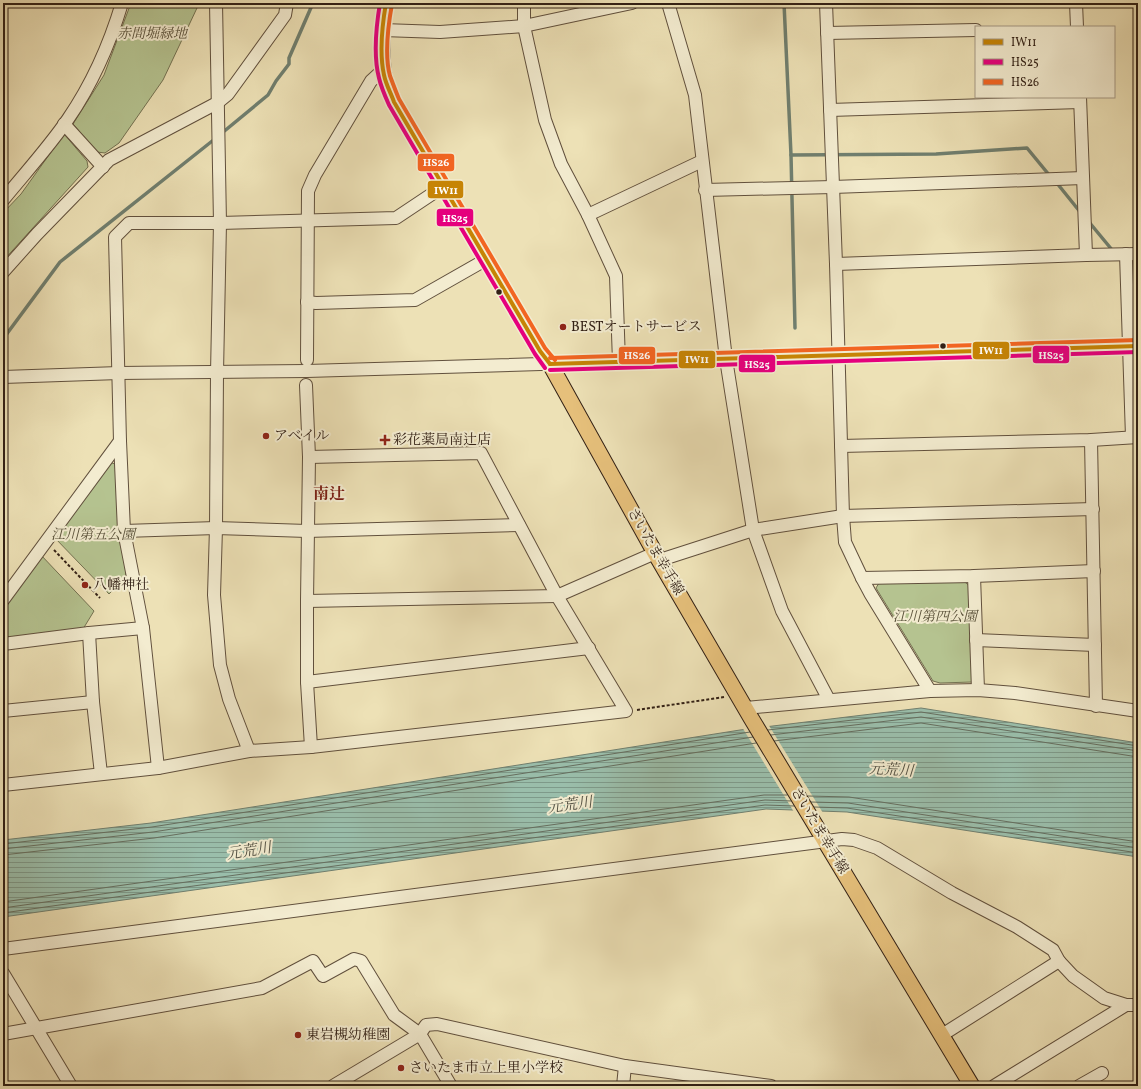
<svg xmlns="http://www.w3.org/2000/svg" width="1141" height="1089" font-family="Vollkorn,'Noto Serif JP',serif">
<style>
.green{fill:#b5c390;stroke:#747252}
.water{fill:url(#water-rules);stroke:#707f6f}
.pier{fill:#ede1b6}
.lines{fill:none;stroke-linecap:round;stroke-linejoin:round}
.shore{stroke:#666f60;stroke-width:1}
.stream{stroke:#707f6f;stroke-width:3.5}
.minor-casing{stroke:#61503d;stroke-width:14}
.major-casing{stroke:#322015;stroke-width:17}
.path{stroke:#322015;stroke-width:2;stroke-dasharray:3 2;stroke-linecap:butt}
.minor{stroke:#f3ecd0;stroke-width:12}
.major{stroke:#e6c07b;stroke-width:15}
.bus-1-casing{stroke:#f3ecd0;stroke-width:7}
.bus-2-casing{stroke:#f3ecd0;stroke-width:7}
.bus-3-casing{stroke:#f3ecd0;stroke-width:7}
.bus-1{stroke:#c68405;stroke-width:4}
.bus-2{stroke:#e5007d;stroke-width:4}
.bus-3{stroke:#f26522;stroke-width:4}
.bus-dot{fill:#322015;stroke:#f3ecd0;stroke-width:1.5}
.poi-dot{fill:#8f2418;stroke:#f3ecd0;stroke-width:1.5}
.labels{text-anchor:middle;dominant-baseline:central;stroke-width:4;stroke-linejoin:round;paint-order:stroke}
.park-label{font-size:14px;font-style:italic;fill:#59513a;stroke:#f3ecd0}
.poi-label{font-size:14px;fill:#322015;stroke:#f3ecd0;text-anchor:start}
.street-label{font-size:14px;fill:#322015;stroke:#f3ecd0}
.water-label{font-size:15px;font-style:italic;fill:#514f42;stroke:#f3ecd0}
.quarter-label{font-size:16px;font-weight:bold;fill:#7a1f14;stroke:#f3ecd0}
.line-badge{stroke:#f3ecd0;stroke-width:1.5}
.badge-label{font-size:11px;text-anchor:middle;font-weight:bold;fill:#fff}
</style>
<defs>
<pattern id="water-rules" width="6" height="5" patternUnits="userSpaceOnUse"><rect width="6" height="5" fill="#9abeab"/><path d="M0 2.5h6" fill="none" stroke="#7e9a8a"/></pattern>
</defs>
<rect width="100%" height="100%" fill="#ede1b6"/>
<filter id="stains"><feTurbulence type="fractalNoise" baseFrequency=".005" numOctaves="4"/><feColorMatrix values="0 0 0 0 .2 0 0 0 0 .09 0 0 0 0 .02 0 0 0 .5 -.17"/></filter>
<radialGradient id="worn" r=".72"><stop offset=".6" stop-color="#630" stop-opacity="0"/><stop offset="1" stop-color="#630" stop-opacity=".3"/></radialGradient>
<g class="green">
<polygon points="131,3 198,3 197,8 163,80 119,143 105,153 97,152 73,124 104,75"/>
<polygon points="64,134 87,161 88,167 3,261 3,213 21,194"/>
<polygon points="109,462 118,465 126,577 109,594 54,537"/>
<polygon points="40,554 94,611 83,629 3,638 3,605"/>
<polygon points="962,580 970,586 972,682 940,683 933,681 876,588 879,583"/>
</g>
<polygon class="water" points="921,708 1138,743 1138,857 847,812 766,809 3,917 3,840 151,823 740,730"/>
<polygon class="pier" points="768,724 823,813 794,812 742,727"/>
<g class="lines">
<g class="shore">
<polyline points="768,730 921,712 1138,746"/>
<polyline points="771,735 921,717 1138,751"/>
<polyline points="774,741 921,723 1138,757"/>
<polyline points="808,796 849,797 1138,842"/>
<polyline points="811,802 848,803 1138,848"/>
<polyline points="814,807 847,808 1138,853"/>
<polyline points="3,844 152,827 750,732"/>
<polyline points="3,849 153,832 753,737"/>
<polyline points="3,855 154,838 756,743"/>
<polyline points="3,902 764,795 787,795"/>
<polyline points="3,908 765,800 791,801"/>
<polyline points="3,913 765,805 794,806"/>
</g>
<g class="stream">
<polyline points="784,3 791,155 795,328"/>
<polyline points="222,133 268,95 276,81 289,64 289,58 313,3"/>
<polyline points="791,155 936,154 1027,148 1050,176"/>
<polyline points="1056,182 1081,213"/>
<polyline points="1089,222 1113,251"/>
<polyline points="1130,271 1138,281"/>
<polyline points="3,339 60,262 216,138"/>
</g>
<g class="minor-casing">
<g id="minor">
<polyline points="216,3 220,223 217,373 216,528 214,595 220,665 229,699 249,751"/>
<polyline points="524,3 524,26 545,120 561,164 588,215 616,276 619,362"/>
<polyline points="668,3 695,95 726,359 753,530 782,611 829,700"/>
<polyline points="826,3 836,264 843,516 845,542 862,578 870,593 930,691"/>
<polyline points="1076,3 1077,27"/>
<polyline points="383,30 440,32 524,26 632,3"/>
<polyline points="827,33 976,30"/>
<polyline points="1080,97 1086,255"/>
<polyline points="830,110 1080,102"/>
<polyline points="64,124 103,167"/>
<polyline points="705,190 833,187 1083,178"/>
<path d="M 3,200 C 25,173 49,147 68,119 C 92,84 110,43 122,3"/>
<polyline points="588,215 702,161"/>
<polyline points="1126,254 1132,437"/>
<polyline points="836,264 1086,255 1138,254"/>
<polyline points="3,272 37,234 109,160 217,103 228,94 285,15 287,3"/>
<polyline points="307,302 316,303 415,300 487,259"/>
<polyline points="307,360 308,191 315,175 371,81 383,70"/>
<polyline points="3,377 119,373 307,371 1138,346"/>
<polyline points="306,385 309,457 307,601 307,682 311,747"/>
<polyline points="1091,440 1096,706"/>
<polyline points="841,446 1091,440 1138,437"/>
<polyline points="124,531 216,528 307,531 519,525"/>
<polyline points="660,560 753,530 843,516 1093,509"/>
<polyline points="974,576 978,690"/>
<polyline points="862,578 974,576 1094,571"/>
<polyline points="3,600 120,441"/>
<polyline points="307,601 557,596 655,553"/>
<polyline points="89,633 93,702 101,774"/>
<polyline points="976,640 1095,645"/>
<polyline points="3,644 89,633 143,628"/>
<polyline points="307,682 589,648"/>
<polyline points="746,708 930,691 978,690 1015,693 1138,711"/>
<polyline points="3,711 93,702"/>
<polyline points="158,768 143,628 124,531 120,441 115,237 129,223 220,223 396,218 444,186"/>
<polyline points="3,785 158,768 249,751 311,747 626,711 557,596 481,453 309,457"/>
<polyline points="3,949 842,839 854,840 877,848 952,893 1017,927 1053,950 1059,961 1073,976 1104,998 1126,1005 1138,1005"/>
<polyline points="3,973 71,1086"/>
<polyline points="3,1034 262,988 313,961 323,976 354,959 361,961 394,1015 420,1034 451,1086"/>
<polyline points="942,1035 1059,961"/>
<polyline points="333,1086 420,1034 426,1025 437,1024 625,1066 771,1086"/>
<polyline points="623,1086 625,1066"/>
<polyline points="994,1086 1126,1005"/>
<polyline points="1079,1086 1102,1073"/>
</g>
</g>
<g class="major-casing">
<path id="major" d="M 386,3 C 382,24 381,48 383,69 C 384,81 390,91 394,102 L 540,351 L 550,364 L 655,553 L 751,718 L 972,1086"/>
</g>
<g class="path">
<polyline points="54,550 100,598"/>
<polyline points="637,710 724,697"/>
</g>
<use href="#minor" class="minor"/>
<use href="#major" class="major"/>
<g class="bus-1-casing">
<g id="bus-1">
<path d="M 386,3 C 382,26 379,52 384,75 C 386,85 391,93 394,102 L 540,351 L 550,364"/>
<polyline points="550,364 1138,346"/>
</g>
</g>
<g class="bus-2-casing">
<g id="bus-2">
<path d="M 380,3 C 376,27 373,55 379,78 C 381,87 385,96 389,105 L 535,354 L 545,368"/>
<polyline points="550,370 1138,352"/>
</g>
</g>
<g class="bus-3-casing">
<g id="bus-3">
<path d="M 392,4 C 388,26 384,54 390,76 C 393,84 396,92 399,99 L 545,348 L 555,360"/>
<polyline points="550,358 1138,340"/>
</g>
</g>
<use href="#bus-1" class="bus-1"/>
<use href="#bus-2" class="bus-2"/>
<use href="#bus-3" class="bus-3"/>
</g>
<g class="bus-dot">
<circle cx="499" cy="292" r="3.5"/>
<circle cx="943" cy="346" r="3.5"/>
</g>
<g class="poi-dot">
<circle cx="563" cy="327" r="4"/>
<circle cx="266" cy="436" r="4"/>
<path d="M383 434h4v4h4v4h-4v4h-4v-4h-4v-4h4z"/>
<circle cx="85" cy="585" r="4"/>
<circle cx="298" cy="1035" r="4"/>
<circle cx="401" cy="1068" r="4"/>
</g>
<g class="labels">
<g class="park-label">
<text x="152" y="34">赤間堀緑地</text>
<text x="93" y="535">江川第五公園</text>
<text x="935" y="617">江川第四公園</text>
</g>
<g class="poi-label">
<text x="571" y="327">BESTオートサービス</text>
<text x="274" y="436">アベイル</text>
<text x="393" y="440">彩花薬局南辻店</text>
<text x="93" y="585">八幡神社</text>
<text x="306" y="1035">東岩槻幼稚園</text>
<text x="409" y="1068">さいたま市立上里小学校</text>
</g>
<g class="street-label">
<text transform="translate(655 552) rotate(60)">さいたま幸手線</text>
<text transform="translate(819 831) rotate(59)">さいたま幸手線</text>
</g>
<g class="water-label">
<text transform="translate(891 771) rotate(3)">元荒川</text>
<text transform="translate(570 806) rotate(-8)">元荒川</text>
<text transform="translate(249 852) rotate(-9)">元荒川</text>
</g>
<g class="quarter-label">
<text x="329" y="495">南辻</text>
</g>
</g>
<g class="line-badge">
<rect x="417" y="153" width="38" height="19" rx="4" fill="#f26522"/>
<rect x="427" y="180" width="37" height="19" rx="4" fill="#c68405"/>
<rect x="436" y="208" width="38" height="19" rx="4" fill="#e5007d"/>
<rect x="972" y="341" width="38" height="19" rx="4" fill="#c68405"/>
<rect x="1032" y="345" width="38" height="19" rx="4" fill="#e5007d"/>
<rect x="618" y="346" width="38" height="19" rx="4" fill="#f26522"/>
<rect x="678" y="350" width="38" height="19" rx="4" fill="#c68405"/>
<rect x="738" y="354" width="38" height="19" rx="4" fill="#e5007d"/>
</g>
<g class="badge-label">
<text x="436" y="166">HS26</text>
<text x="446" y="194">IW11</text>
<text x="455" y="222">HS25</text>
<text x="991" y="354">IW11</text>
<text x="1051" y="359">HS25</text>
<text x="637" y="359">HS26</text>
<text x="697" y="363">IW11</text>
<text x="757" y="368">HS25</text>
</g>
<rect width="1141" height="1089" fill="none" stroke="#ede1b6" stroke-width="16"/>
<rect x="4" y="4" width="1133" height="1081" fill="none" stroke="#322015" stroke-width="2"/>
<rect x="8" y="8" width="1125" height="1073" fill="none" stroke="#322015"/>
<rect x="975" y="26" width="140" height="72" fill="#f3ecd0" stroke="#a69a85"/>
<rect x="983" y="39" width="20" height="6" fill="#c68405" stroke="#a69a85"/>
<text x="1011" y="46" font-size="12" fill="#322015">IW11</text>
<rect x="983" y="59" width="20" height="6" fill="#e5007d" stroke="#a69a85"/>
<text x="1011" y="66" font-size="12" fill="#322015">HS25</text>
<rect x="983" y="79" width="20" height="6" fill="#f26522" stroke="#a69a85"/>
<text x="1011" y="86" font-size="12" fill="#322015">HS26</text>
<rect width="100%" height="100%" filter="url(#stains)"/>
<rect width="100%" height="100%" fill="url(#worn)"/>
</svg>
